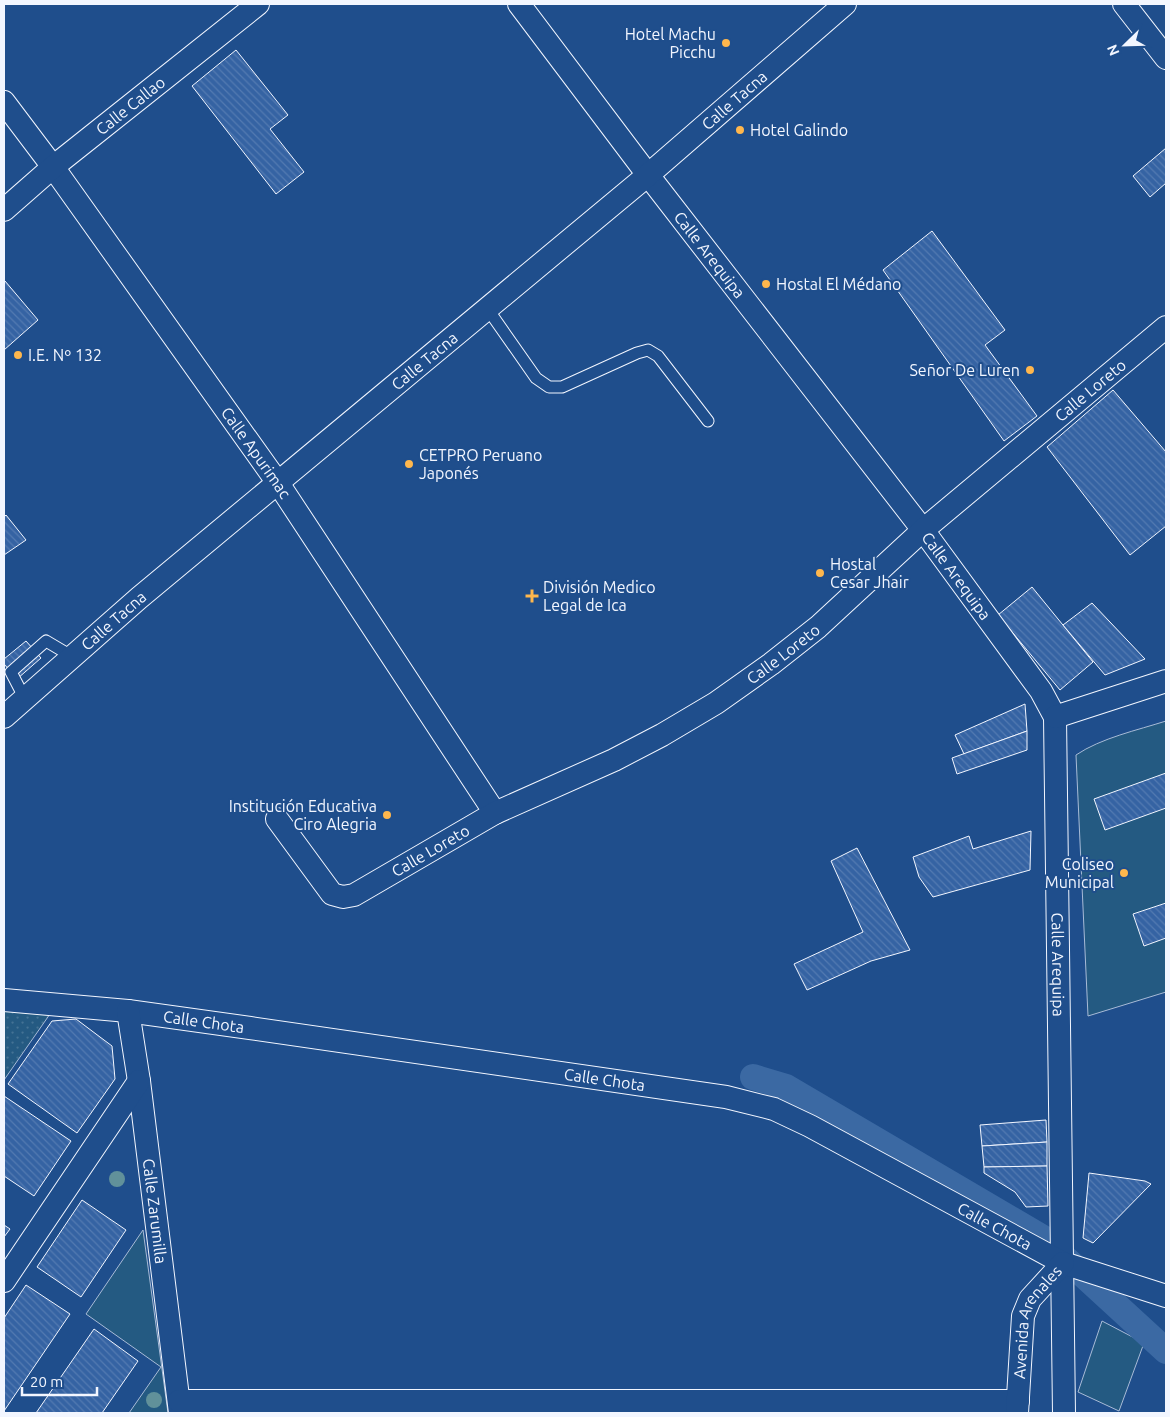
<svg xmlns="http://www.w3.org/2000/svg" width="1170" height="1417" font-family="Ubuntu,sans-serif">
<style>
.grass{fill:#245a82;stroke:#a8bbd7}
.park{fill:url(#park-dots);stroke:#a8bbd7}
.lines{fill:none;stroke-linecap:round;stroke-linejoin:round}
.canal{stroke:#3b69a3;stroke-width:26}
.building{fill:url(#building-back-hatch);stroke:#f2f6ff}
.lane-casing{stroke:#f2f6ff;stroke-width:13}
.street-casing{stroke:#f2f6ff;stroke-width:24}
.lane{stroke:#1f4e8c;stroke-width:11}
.street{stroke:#1f4e8c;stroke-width:22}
.tree{fill:#61919a}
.poi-dot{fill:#ffb74d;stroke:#1f4e8c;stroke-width:2}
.labels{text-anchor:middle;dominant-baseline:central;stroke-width:4;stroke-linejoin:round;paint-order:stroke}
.poi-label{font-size:16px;fill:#f2f6ff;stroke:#1f4e8c;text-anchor:start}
.street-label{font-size:16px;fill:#f2f6ff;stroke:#1f4e8c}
</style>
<defs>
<pattern id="park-dots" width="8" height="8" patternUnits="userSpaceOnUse" patternTransform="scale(1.25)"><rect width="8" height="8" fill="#245a82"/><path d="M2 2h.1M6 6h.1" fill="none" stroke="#447295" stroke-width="1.8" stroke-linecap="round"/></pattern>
<pattern id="building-back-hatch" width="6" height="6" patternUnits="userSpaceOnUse" patternTransform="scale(1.25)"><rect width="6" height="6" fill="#3563a3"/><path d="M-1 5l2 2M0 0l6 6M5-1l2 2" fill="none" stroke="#537ab1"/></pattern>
</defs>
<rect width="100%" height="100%" fill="#1f4e8c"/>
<g class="grass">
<path d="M 1166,721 L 1166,992 L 1088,1016 L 1076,755 C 1101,738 1138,730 1166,721 Z"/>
<polygon points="143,1230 168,1413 129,1413 161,1367 86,1314"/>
<polygon points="1102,1321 1144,1343 1119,1411 1078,1392"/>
</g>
<polygon class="park" points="4,1011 50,1014 4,1080"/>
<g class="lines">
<polyline class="canal" points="753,1077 786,1087 1043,1238 1166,1351"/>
</g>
<g class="building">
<polygon points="236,50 288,115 270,129 304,172 276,194 192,86"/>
<polygon points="1166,148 1166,183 1150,197 1133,176"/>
<polygon points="932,231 1005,330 985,345 1037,416 1004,441 883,270"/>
<polygon points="5,281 38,320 4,350 4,282"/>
<polygon points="1113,390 1166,452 1166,526 1130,555 1047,447"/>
<polygon points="6,515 26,540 4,555 4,517"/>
<polygon points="1032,587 1093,662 1060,690 998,615"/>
<polygon points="1092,603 1145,659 1105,675 1063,625"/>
<polygon points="26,641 41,658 17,679 4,664 4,659"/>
<polygon points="1025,704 1027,731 964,754 955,735"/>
<polygon points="1027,731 1027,750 957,774 952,758"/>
<polygon points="1166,773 1166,808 1105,830 1094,799"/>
<polygon points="1031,831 1030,870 933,897 919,877 913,857 969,836 973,849"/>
<polygon points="857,848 910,950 871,961 807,990 794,964 863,932 831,861"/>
<polygon points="1166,903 1166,938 1144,946 1133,914"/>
<polygon points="76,1019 112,1046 115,1079 77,1133 8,1084 52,1021"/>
<polygon points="4,1096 71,1141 34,1196 4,1176"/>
<polygon points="1046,1120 1047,1142 982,1146 980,1125"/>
<polygon points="1047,1142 1047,1166 984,1167 982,1146"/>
<polygon points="1047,1166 1048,1206 1026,1207 1015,1192 984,1173 984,1167"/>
<polygon points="1089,1173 1145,1181 1151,1184 1093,1243 1083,1238"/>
<polygon points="82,1200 126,1230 81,1297 37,1267"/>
<polygon points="4,1225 10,1229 4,1237"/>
<polygon points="26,1285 70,1314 4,1411 4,1318"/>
<polygon points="94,1329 138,1361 102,1413 36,1413"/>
</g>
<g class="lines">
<g class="lane-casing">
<g id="lane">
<polyline points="487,308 536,378 549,387 562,387 637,353 648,350 658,356 708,421"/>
<polyline points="25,699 11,672 46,641 73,657"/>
</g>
</g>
<g class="street-casing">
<g id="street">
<path id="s1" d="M 519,4 L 648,175 L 923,530 L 1041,691 L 1055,717 L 1064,1413"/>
<polyline points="1124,4 1166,58"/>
<path id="s2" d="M 4,102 L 53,167 L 278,483 L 495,813"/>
<path id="s3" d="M 4,210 L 53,167 L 258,4"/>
<path id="s4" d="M 4,717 L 139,598 L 648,175 L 845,4"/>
<polyline points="1055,717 1166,681"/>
<path id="s5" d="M 277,819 L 332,894 L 343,897 L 354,895 L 495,813 L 614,760 L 662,735 L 716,703 L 771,664 L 818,627 L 923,530 L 1166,327"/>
<path id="s6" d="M 4,1000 L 128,1011 L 250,1028 L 726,1097 L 774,1109 L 810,1126 L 1063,1263 L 1166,1296"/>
<path id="s7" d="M 128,1011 L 139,1081 L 180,1413"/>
<polyline points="4,1281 139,1081"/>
<polyline points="179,1401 1018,1401"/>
<path id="s8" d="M 1017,1413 L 1023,1316 L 1030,1299 L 1063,1263"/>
</g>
</g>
<use href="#lane" class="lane"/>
<use href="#street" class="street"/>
</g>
<g class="tree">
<circle cx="117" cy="1179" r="8"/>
<circle cx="154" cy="1400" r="8"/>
</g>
<g class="poi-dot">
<circle cx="726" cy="43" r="5"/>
<circle cx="740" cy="130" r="5"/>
<circle cx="766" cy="284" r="5"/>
<circle cx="18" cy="355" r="5"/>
<circle cx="1030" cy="370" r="5"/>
<circle cx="409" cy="464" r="5"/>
<circle cx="820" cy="573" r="5"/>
<path d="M529.5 588.5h5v5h5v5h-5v5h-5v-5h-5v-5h5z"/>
<circle cx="387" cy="815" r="5"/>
<circle cx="1124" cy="873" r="5"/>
</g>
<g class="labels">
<g class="poi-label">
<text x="716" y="34" text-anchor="end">Hotel Machu<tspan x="716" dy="18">Picchu</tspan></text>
<text x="750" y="130">Hotel Galindo</text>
<text x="776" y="284">Hostal El Médano</text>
<text x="28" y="355">I.E. Nº 132</text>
<text x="1020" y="370" text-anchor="end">Señor De Luren</text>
<text x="419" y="455">CETPRO Peruano<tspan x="419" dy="18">Japonés</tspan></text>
<text x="830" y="564">Hostal<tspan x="830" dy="18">Cesar Jhair</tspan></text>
<text x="543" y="587">División Medico<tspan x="543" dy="18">Legal de Ica</tspan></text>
<text x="377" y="806" text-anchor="end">Institución Educativa<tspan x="377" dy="18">Ciro Alegria</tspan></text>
<text x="1114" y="864" text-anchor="end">Coliseo<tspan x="1114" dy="18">Municipal</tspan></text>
</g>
<g class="street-label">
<text stroke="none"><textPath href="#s4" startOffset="956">Calle Tacna</textPath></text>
<text stroke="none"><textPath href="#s3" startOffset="164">Calle Callao</textPath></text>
<text stroke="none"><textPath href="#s1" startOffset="315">Calle Arequipa</textPath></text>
<text stroke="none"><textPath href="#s4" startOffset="551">Calle Tacna</textPath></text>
<text stroke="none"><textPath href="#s5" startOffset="1014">Calle Loreto</textPath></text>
<text stroke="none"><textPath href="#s2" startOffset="432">Calle Apurimac</textPath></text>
<text stroke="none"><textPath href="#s1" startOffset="720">Calle Arequipa</textPath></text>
<text stroke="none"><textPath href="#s4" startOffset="146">Calle Tacna</textPath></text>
<text stroke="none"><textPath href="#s5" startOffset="609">Calle Loreto</textPath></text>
<text stroke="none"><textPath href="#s5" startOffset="204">Calle Loreto</textPath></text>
<text stroke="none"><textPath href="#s1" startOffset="1140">Calle Arequipa</textPath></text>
<text stroke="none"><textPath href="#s6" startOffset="201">Calle Chota</textPath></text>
<text stroke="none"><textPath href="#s6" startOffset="606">Calle Chota</textPath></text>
<text stroke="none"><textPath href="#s7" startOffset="202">Calle Zarumilla</textPath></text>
<text stroke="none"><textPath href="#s6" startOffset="1028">Calle Chota</textPath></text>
<text stroke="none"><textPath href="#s8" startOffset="96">Avenida Arenales</textPath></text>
</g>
</g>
<rect width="1170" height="1417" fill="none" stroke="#f2f6ff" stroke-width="10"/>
<g transform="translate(1125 45) rotate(247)" stroke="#1f4e8c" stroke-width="4" paint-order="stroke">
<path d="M0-4L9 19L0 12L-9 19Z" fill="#f2f6ff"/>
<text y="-8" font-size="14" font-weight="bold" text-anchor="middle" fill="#f2f6ff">N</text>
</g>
<path d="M22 1387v8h75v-8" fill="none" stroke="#f2f6ff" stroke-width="2.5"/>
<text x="30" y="1387" font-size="15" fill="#f2f6ff" stroke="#1f4e8c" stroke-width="4" paint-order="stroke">20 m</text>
</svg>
